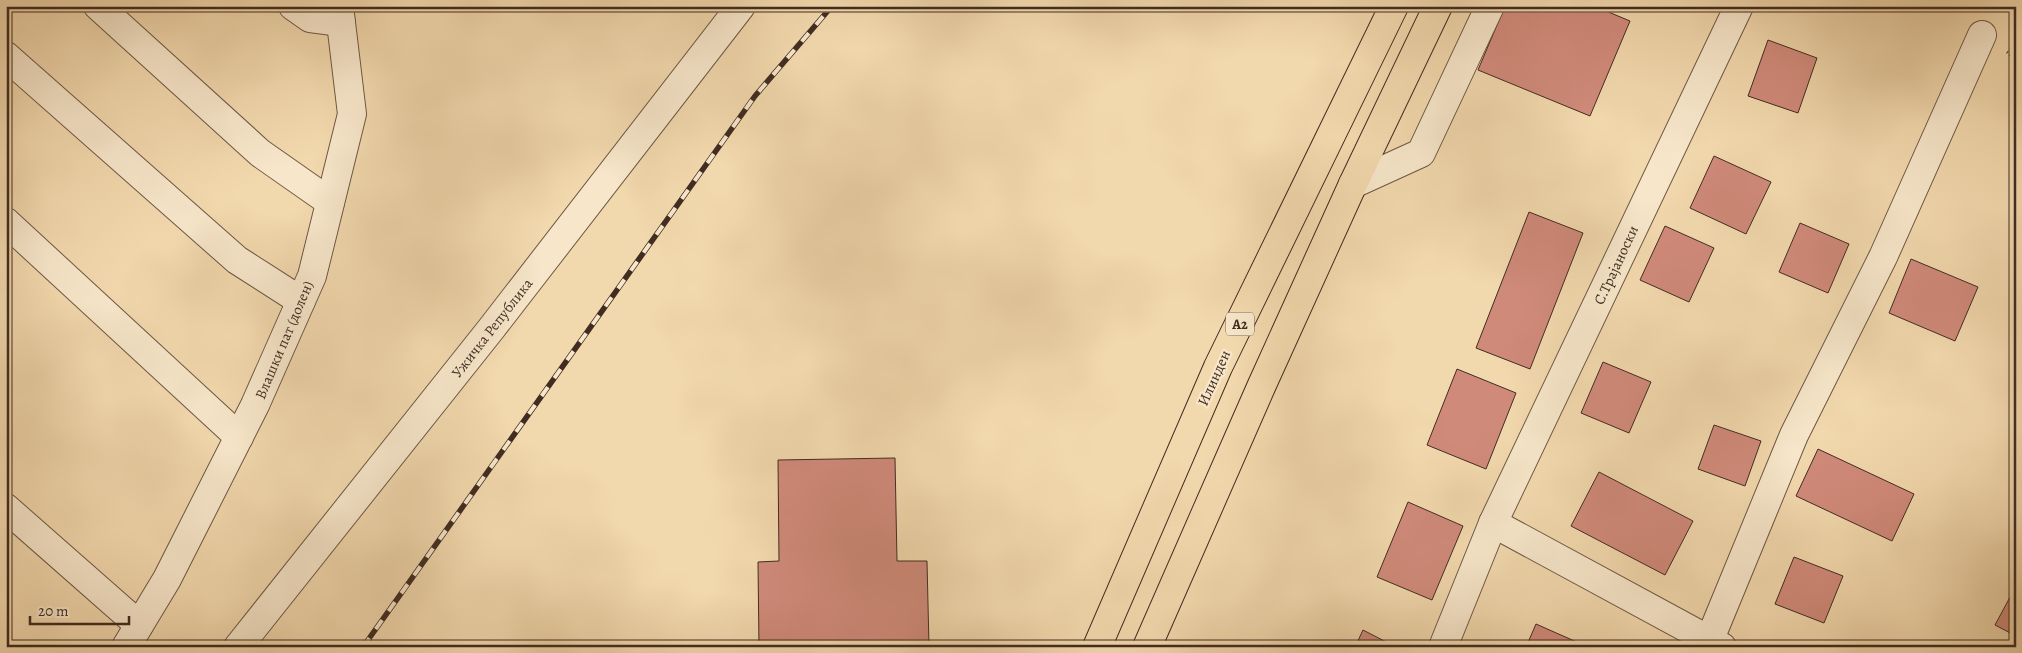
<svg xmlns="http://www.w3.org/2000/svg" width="2022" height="653" font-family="Alegreya,serif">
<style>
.building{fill:#d08a7a;stroke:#412c21}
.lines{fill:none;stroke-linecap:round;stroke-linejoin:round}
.minor-casing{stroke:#6d5744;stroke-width:30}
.major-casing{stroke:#412c21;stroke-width:30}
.path{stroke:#412c21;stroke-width:3;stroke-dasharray:1 2.5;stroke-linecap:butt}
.minor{stroke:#f7e6ca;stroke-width:28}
.major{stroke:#f2d8ad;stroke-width:28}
.rail-casing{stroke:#412c21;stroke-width:5.5}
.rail{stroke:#f7e6ca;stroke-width:4;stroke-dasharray:11;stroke-linecap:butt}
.labels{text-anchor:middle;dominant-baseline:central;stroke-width:4.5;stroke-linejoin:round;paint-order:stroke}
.shield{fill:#f7e6ca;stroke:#786454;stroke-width:1}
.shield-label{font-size:14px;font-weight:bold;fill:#412c21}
.street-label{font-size:15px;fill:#412c21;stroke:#f7e6ca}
</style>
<rect width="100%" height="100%" fill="#f2d8ad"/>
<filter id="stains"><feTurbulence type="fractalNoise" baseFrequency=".004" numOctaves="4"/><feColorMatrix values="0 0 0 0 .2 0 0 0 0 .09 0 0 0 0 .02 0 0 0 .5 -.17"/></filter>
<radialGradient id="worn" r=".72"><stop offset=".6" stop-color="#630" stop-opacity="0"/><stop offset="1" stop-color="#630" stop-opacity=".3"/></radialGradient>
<g class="building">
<polygon points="1505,6 1594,6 1630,21 1590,116 1478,70"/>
<polygon points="1768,40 1817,58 1798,113 1748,96"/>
<polygon points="1714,156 1771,182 1746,234 1690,208"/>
<polygon points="1529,212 1583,233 1530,369 1476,348"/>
<polygon points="1800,223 1849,244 1828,293 1779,272"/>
<polygon points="1665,226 1714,248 1689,302 1640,280"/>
<polygon points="1911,259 1978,287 1955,341 1889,313"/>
<polygon points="1603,362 1651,382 1629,433 1581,413"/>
<polygon points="1457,369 1516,393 1486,469 1427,445"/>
<polygon points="1714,425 1761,441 1745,486 1698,469"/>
<polygon points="1818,449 1914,494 1892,541 1796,496"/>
<polygon points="895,458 897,561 927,561 929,647 759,647 758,562 779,561 778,460"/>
<polygon points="1599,472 1693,521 1665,575 1571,526"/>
<polygon points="1408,502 1463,526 1432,600 1377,577"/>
<polygon points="1794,557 1843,576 1824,623 1775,604"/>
<polygon points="2016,586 2016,636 1995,625"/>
<polygon points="1536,624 1588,647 1526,647"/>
<polygon points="1363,630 1396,647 1355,647"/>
</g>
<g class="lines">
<g class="minor-casing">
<g id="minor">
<polyline points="98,6 260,153 330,202"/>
<polyline points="293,6 310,18 341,22"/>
<polyline points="6,56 237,260 301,301"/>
<polyline points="1353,184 1421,153 1490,6"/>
<polyline points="6,222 239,437"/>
<polyline points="6,508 139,625"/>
<polyline points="1493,523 1722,647"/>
<polyline points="1710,639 1794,435 1883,257 1982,35"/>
<polyline points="126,647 167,579 255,405 312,276 352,114 339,6"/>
<polyline points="238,647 491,329 741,6"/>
<polyline points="1443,647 1493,523 1739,6"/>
</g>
</g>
<g class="major-casing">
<g id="major">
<polyline points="1097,647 1218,367 1394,6"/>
<polyline points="1147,647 1261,387 1353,184 1438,6"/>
</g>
</g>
<polyline class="path" points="2007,52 2016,59"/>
<use href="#minor" class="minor"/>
<use href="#major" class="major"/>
<g class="rail-casing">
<polyline id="rail" points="363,647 755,96 832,6"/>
</g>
<use href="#rail" class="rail"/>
</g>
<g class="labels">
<rect class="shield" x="1226" y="312.5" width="28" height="23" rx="4"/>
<g class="shield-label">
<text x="1240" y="324">A2</text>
</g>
<g class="street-label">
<text transform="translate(1616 265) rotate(-65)">С.Трајаноски</text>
<text transform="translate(492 328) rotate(-52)">Ужичка Република</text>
<text transform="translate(284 340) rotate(-67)">Влашки пат (долен)</text>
<text transform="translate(1214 378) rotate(-66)">Илинден</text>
</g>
</g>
<rect width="2022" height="653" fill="none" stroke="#f2d8ad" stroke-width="25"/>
<rect x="8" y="8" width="2007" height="638" fill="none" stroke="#412c21" stroke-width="2.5"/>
<rect x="12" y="12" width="1997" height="628" fill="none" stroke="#412c21"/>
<path d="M30 616v8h99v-8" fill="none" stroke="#412c21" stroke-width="2.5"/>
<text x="38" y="616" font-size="15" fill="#412c21" stroke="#f7e6ca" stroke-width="4" paint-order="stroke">20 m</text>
<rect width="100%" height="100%" filter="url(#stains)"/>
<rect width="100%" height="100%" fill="url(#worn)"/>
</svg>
